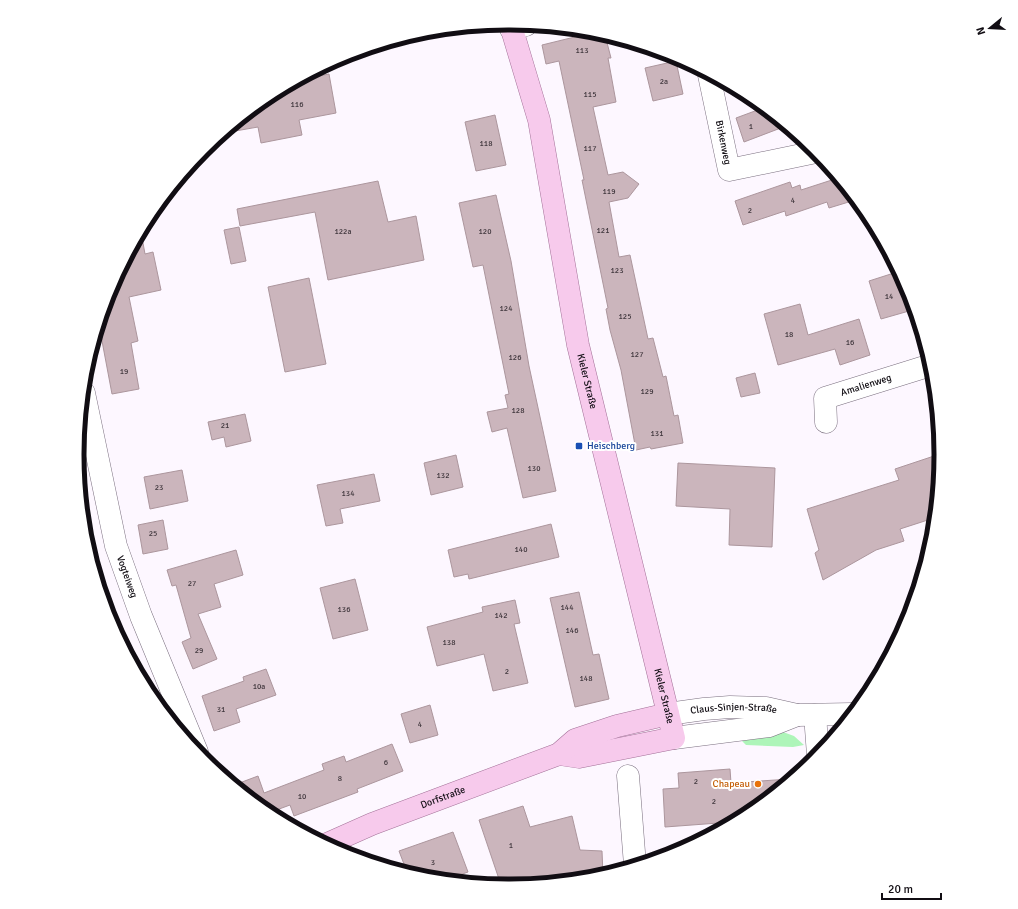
<svg xmlns="http://www.w3.org/2000/svg" width="1018" height="909" font-family="Signika,sans-serif">
<style>
.green{fill:#aef5b9}
.building{fill:#cbb5bc;stroke:#ac969d}
.lines{fill:none;stroke-linecap:round;stroke-linejoin:round}
.minor-casing{stroke:#7a6f7f;stroke-width:23}
.major-casing{stroke:#a37198;stroke-width:23}
.minor{stroke:#fff;stroke-width:22}
.major{stroke:#f7caec;stroke-width:22}
.transit-dot{fill:#1a4fb4;stroke:#fff;stroke-width:1.5}
.food-dot{fill:#e8710a;stroke:#fff;stroke-width:1.5}
.labels{text-anchor:middle;dominant-baseline:central;stroke-width:4;stroke-linejoin:round;paint-order:stroke}
.number-label{font-size:8px;fill:#40373d}
.street-label{font-size:10px;fill:#110d13;stroke:#fff}
.transit-label{font-size:10px;fill:#164399;stroke:#fff;text-anchor:start}
.food-label{font-size:10px;fill:#c56008;stroke:#fff;text-anchor:end}
.rim{fill:none;stroke:#110d13;stroke-width:5}
</style>
<rect width="100%" height="100%" fill="#fdf7ff"/>
<polygon class="green" points="783,732 794,736 804,745 793,747 746,745 742,741 744,736"/>
<g class="building">
<polygon points="595,32 605,35 611,58 608,58 616,102 593,107 608,175 623,172 639,184 628,198 609,202 619,257 630,255 648,339 653,338 663,377 666,376 674,416 678,415 683,443 651,449 650,447 636,450 621,370 610,330 606,309 608,308 582,180 584,180 559,61 546,64 542,45"/>
<polygon points="676,61 683,94 653,101 645,68"/>
<polygon points="329,74 336,113 299,120 302,135 261,143 258,127 224,133 269,96 308,75 308,78"/>
<polygon points="763,108 786,126 744,142 736,118"/>
<polygon points="495,115 506,165 476,171 465,122"/>
<polygon points="838,178 848,191 852,201 829,208 827,202 786,216 785,211 743,225 735,201 790,182 792,188 800,185 801,190"/>
<polygon points="378,181 388,222 416,216 424,260 328,280 315,212 240,226 237,209"/>
<polygon points="496,195 511,261 529,366 556,491 523,498 507,428 492,432 487,412 508,408 505,395 509,394 483,265 473,267 459,203"/>
<polygon points="239,227 246,261 231,264 224,230"/>
<polygon points="141,232 145,254 153,252 161,290 129,297 138,341 131,343 139,389 112,394 99,325 110,289"/>
<polygon points="897,272 909,311 881,319 869,281"/>
<polygon points="309,278 326,364 285,372 268,287"/>
<polygon points="800,304 808,335 859,319 870,355 840,365 835,349 778,365 764,314"/>
<polygon points="755,373 760,393 741,397 736,378"/>
<polygon points="245,414 251,441 226,447 224,437 212,440 208,422"/>
<polygon points="940,454 934,518 900,529 904,541 876,550 823,580 815,553 819,550 807,509 899,480 895,469"/>
<polygon points="456,455 463,487 431,495 424,463"/>
<polygon points="678,463 775,468 772,547 729,545 730,509 676,506"/>
<polygon points="182,470 188,501 150,509 144,477"/>
<polygon points="374,474 380,501 340,509 343,523 326,526 317,485"/>
<polygon points="163,520 168,549 143,554 138,525"/>
<polygon points="551,524 559,557 469,579 468,574 454,577 448,550"/>
<polygon points="236,550 243,575 214,584 221,607 198,614 217,659 193,669 182,642 191,638 176,585 172,586 167,570"/>
<polygon points="355,579 368,630 333,639 320,588"/>
<polygon points="579,592 593,655 599,654 609,699 575,707 550,598"/>
<polygon points="515,600 520,623 514,624 528,683 493,691 484,654 437,666 427,627 483,612 482,607"/>
<polygon points="266,669 276,695 236,709 240,722 214,731 202,696 244,681 243,677"/>
<polygon points="430,705 438,735 410,743 401,714"/>
<polygon points="392,744 403,771 357,789 358,792 294,816 290,805 271,812 272,815 234,785 258,776 264,793 324,770 322,764 344,756 346,762"/>
<polygon points="730,769 731,783 790,779 749,813 732,822 665,827 663,789 679,788 678,773"/>
<polygon points="523,806 530,827 572,816 580,850 602,851 603,875 555,875 557,881 501,885 479,820"/>
<polygon points="453,832 468,872 446,880 425,878 407,872 399,851"/>
</g>
<g class="lines">
<g class="minor-casing">
<g id="minor">
<polyline points="511,29 526,25"/>
<path id="s1" d="M 709,75 L 729,170 L 816,152"/>
<path id="s2" d="M 84,393 L 116,546 L 141,616 L 197,752"/>
<path id="s3" d="M 826,422 L 825,398 L 931,365"/>
<path id="s4" d="M 668,714 L 704,709 L 730,707 L 766,708 L 797,715 L 852,714"/>
<polyline points="815,715 818,755"/>
<polyline points="674,738 769,726 797,715"/>
<polyline points="628,776 635,865"/>
</g>
</g>
<g class="major-casing">
<g id="major">
<path id="s5" d="M 510,23 L 539,120 L 578,345 L 674,738 L 579,757 L 559,754"/>
<path id="s6" d="M 327,844 L 372,824 L 559,754 L 575,740 L 617,726 L 668,714"/>
</g>
</g>
<use href="#minor" class="minor"/>
<use href="#major" class="major"/>
</g>
<rect class="transit-dot" x="575" y="442" width="8" height="8" rx="2"/>
<circle class="food-dot" cx="758" cy="784" r="4"/>
<g class="labels">
<g class="number-label">
<text x="582" y="50">113</text>
<text x="664" y="81">2a</text>
<text x="590" y="94">115</text>
<text x="297" y="104">116</text>
<text x="751" y="126">1</text>
<text x="486" y="143">118</text>
<text x="590" y="148">117</text>
<text x="609" y="191">119</text>
<text x="793" y="200">4</text>
<text x="750" y="210">2</text>
<text x="603" y="230">121</text>
<text x="343" y="231">122a</text>
<text x="485" y="231">120</text>
<text x="617" y="270">123</text>
<text x="889" y="296">14</text>
<text x="506" y="308">124</text>
<text x="625" y="316">125</text>
<text x="789" y="334">18</text>
<text x="850" y="342">16</text>
<text x="637" y="354">127</text>
<text x="515" y="357">126</text>
<text x="124" y="371">19</text>
<text x="647" y="391">129</text>
<text x="518" y="410">128</text>
<text x="225" y="425">21</text>
<text x="657" y="433">131</text>
<text x="534" y="468">130</text>
<text x="443" y="475">132</text>
<text x="159" y="487">23</text>
<text x="348" y="493">134</text>
<text x="153" y="533">25</text>
<text x="521" y="549">140</text>
<text x="192" y="583">27</text>
<text x="567" y="607">144</text>
<text x="344" y="609">136</text>
<text x="501" y="615">142</text>
<text x="572" y="630">146</text>
<text x="449" y="642">138</text>
<text x="199" y="650">29</text>
<text x="507" y="671">2</text>
<text x="586" y="678">148</text>
<text x="259" y="686">10a</text>
<text x="221" y="709">31</text>
<text x="420" y="724">4</text>
<text x="386" y="762">6</text>
<text x="340" y="778">8</text>
<text x="696" y="781">2</text>
<text x="302" y="796">10</text>
<text x="714" y="801">2</text>
<text x="511" y="845">1</text>
<text x="433" y="862">3</text>
</g>
<g class="street-label">
<text stroke="none"><textPath href="#s1" startOffset="69">Birkenweg</textPath></text>
<text stroke="none"><textPath href="#s5" startOffset="367">Kieler Straße</textPath></text>
<text stroke="none"><textPath href="#s3" startOffset="67">Amalienweg</textPath></text>
<text stroke="none"><textPath href="#s2" startOffset="189">Vogteiweg</textPath></text>
<text stroke="none"><textPath href="#s5" startOffset="691">Kieler Straße</textPath></text>
<text stroke="none"><textPath href="#s4" startOffset="66">Claus-Sinjen-Straße</textPath></text>
<text stroke="none"><textPath href="#s6" startOffset="125">Dorfstraße</textPath></text>
</g>
<g class="transit-label">
<text x="587" y="446">Heischberg</text>
</g>
<g class="food-label">
<text x="750" y="784">Chapeau</text>
</g>
</g>
<path d="M0 0H1018V909H0ZM508 30H510A424 424 0 0 1 934 454V455A424 424 0 0 1 510 879H508A424 424 0 0 1 84 455V454A424 424 0 0 1 508 30Z" fill="#fff" fill-rule="evenodd"/>
<path class="rim" d="M508 30H510A424 424 0 0 1 934 454V455A424 424 0 0 1 510 879H508A424 424 0 0 1 84 455V454A424 424 0 0 1 508 30Z"/>
<g transform="translate(990 28) rotate(252)" stroke="#ffffff" stroke-width="3" paint-order="stroke">
<path d="M0-3L7 15L0 10L-7 15Z" fill="#110d13"/>
<text y="-6" font-size="11" font-weight="bold" text-anchor="middle" fill="#110d13">N</text>
</g>
<path d="M882 893v6h59v-6" fill="none" stroke="#110d13" stroke-width="2"/>
<text x="888" y="893" font-size="12" fill="#110d13" stroke="#ffffff" stroke-width="3" paint-order="stroke">20 m</text>
</svg>
